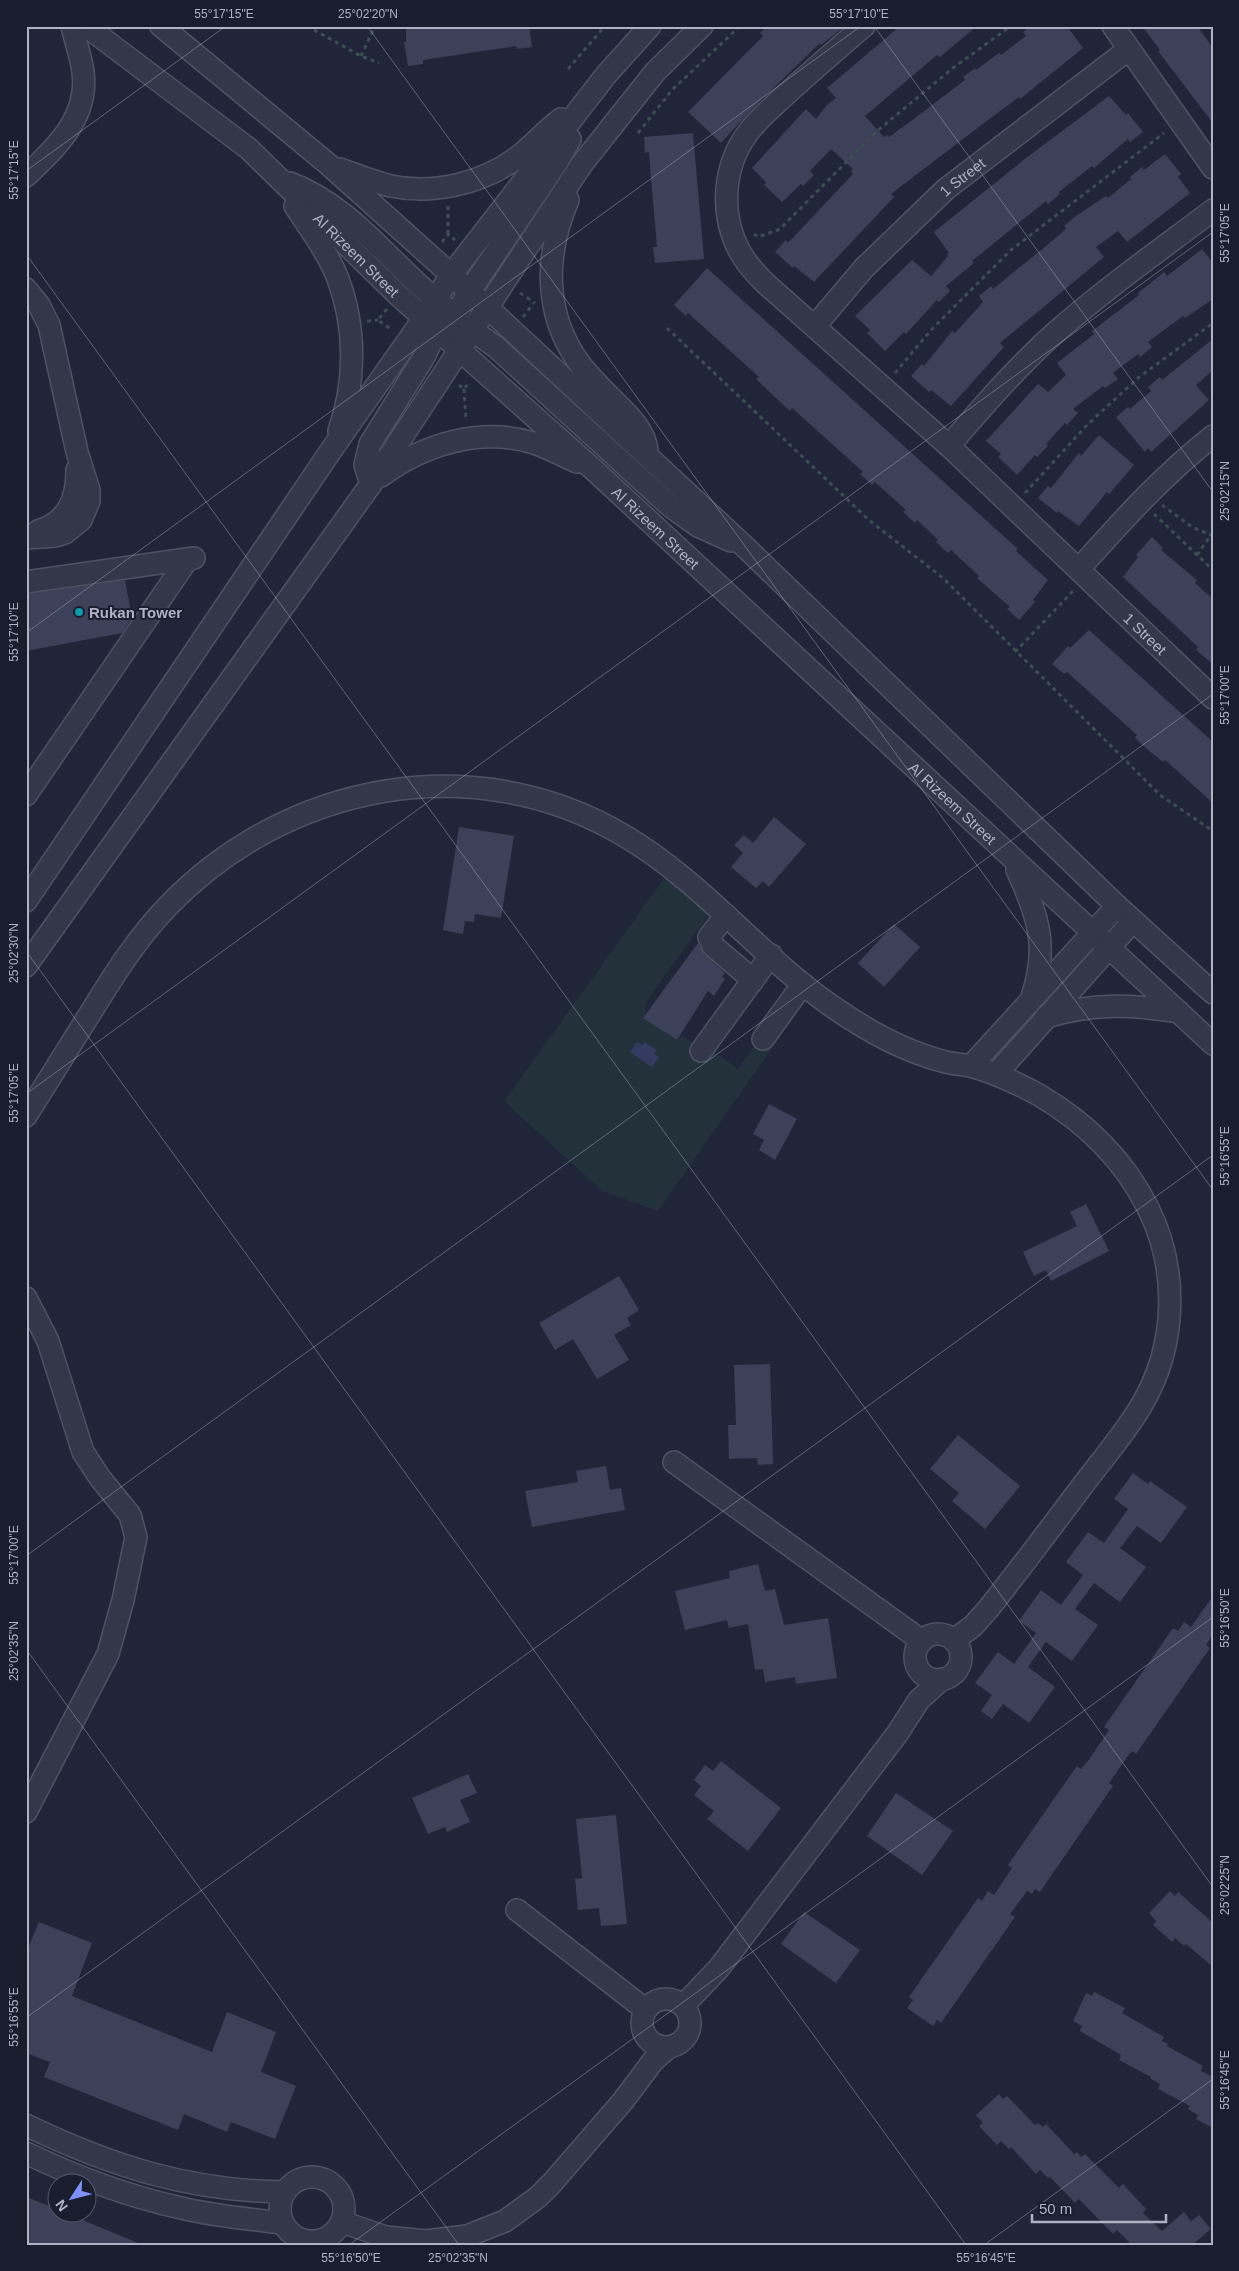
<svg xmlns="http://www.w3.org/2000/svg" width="1239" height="2271" font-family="Arial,sans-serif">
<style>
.green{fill:#22313a}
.water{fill:#333b61}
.building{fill:#3c4059}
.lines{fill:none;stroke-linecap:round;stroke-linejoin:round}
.minor-casing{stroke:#4e5264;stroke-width:24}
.path{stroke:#3d4d54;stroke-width:3;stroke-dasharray:4 4;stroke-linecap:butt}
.minor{stroke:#343749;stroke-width:21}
.ticks{fill:none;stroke:#aeb2c6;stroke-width:1;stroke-opacity:0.45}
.culture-dot{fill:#0f9aa8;stroke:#191d2d;stroke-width:2}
.labels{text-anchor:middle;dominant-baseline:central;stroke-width:4;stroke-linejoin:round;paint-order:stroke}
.street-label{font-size:15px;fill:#aeb2c6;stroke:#191d2d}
.poi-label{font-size:15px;font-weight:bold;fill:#aeb2c6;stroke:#191d2d;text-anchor:start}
.neatline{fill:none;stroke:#aeb2c6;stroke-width:2}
.ticks-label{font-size:12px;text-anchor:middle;fill:#aeb2c6}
</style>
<rect width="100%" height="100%" fill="#202539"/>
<polygon class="green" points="671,869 714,907 647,1001 645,1014 679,1038 682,1035 699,1047 710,1049 738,1069 769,1025 782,1034 658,1211 602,1191 504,1101"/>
<polygon class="water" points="637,1042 642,1045 644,1042 657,1050 654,1054 659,1057 652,1067 630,1052"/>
<g class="building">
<polygon points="406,26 529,26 532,47 517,49 516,46 490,50 423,60 423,64 408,66 404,42 406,42"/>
<polygon points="767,26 845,26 821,45 820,43 754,107 721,143 688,112 763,36 760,33"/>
<polygon points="900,26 977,26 940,57 937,55 865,116 884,137 887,135 889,137 911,121 965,80 963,77 975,68 976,70 999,53 1001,55 1026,36 1023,32 1031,26 1067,26 1083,48 1020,99 1019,97 988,120 891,194 894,197 814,282 794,266 793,268 775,252 786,240 788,243 835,193 853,174 851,171 853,169 831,149 810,171 814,175 803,186 801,184 782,202 764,185 766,182 752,168 806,109 816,119 827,105 836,98 827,88"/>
<polygon points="1142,26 1197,26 1213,48 1213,123 1158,51 1160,50"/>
<polygon points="1109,96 1126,115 1128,113 1143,132 1130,142 1128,139 1094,168 1092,166 1059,192 1060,194 1048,204 1046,201 972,261 974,263 946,286 950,291 939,302 937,300 906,334 904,332 885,351 867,333 870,330 855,316 912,260 931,276 948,256 947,254 949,253 934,232 1026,158"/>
<polygon points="693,133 704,259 655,263 653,247 657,247 651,179 649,152 645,153 644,137"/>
<polygon points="1165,154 1181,174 1178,177 1190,193 1127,242 1118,231 1096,247 1104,257 1000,343 1004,347 951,406 931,390 929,392 911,376 922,364 924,366 952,331 955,333 983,302 979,296 991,286 993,289 1046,246 1066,229 1064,226 1076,216 1106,196 1108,198 1131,179 1130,177 1142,167 1144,170"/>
<polygon points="1202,249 1213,263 1213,299 1185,318 1183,316 1148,342 1152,347 1140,357 1138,354 1113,373 1118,379 1105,388 1103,386 1073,409 1078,413 1067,425 1065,423 1046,444 1048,446 1037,457 1035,455 1017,475 998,457 1001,454 986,441 1038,384 1048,392 1066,375 1057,363 1094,334 1092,331 1139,295 1138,293 1164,272 1167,276"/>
<polygon points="707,268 1018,549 1016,551 1048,580 1033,600 1035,602 1019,620 1007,609 1010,607 977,578 979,576 951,550 948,553 936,542 938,540 917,520 915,523 903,512 906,510 875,482 872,485 860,474 863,472 812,426 792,408 790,411 778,400 756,379 759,377 739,359 688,313 686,316 674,305"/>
<polygon points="1213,339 1213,370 1196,385 1209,400 1151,452 1148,448 1145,452 1116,417 1128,407 1130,409 1151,391 1148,387 1160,377 1162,380"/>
<polygon points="1099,435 1134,465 1109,494 1107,492 1079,526 1058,511 1057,513 1038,498 1048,486 1051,488 1079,453 1081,456"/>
<polygon points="1152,537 1163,548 1161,550 1197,580 1195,583 1213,599 1213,664 1196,650 1198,647 1123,577 1138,557 1136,555"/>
<polygon points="125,580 132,618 122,633 26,651 26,594"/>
<polygon points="1089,630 1213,742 1213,803 1165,760 1163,762 1147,749 1135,738 1137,735 1067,672 1064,674 1052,664 1068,646 1070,648"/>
<polygon points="774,817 806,844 769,887 763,881 756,888 731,867 743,853 734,845 744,835 753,843"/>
<polygon points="459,827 514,836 501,918 475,914 474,922 465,921 463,934 443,930"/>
<polygon points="894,924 920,947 884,987 858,963"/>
<polygon points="698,943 705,955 725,973 722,977 725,979 714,996 708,991 677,1040 643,1018"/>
<polygon points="769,1104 797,1119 775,1160 759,1150 764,1140 753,1134"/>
<polygon points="1086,1204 1109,1251 1051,1281 1046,1270 1034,1276 1023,1252 1077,1226 1070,1212"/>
<polygon points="619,1276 639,1310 627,1318 631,1325 614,1335 629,1360 597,1379 573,1339 555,1350 539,1323"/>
<polygon points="770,1364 773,1464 758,1465 757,1458 729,1459 728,1425 736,1425 734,1365"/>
<polygon points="958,1435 1020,1486 985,1529 952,1501 959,1493 930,1469"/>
<polygon points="606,1466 610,1490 621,1488 625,1510 532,1527 525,1491 578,1482 576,1471"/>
<polygon points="1133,1473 1148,1484 1150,1481 1187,1507 1161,1543 1137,1526 1120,1548 1146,1567 1120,1602 1094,1583 1075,1609 1098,1625 1072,1661 1046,1642 1028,1667 1055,1687 1029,1723 1003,1704 992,1719 981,1711 992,1695 975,1683 998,1652 1014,1664 1036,1633 1019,1621 1041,1590 1061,1605 1083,1575 1066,1562 1088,1532 1104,1543 1128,1509 1114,1499"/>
<polygon points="758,1564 765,1591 775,1589 784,1625 828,1618 837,1678 796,1684 795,1677 765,1682 763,1669 755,1670 748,1624 729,1628 727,1620 685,1630 675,1591 730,1578 729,1571"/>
<polygon points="1213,1596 1213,1634 1206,1645 1210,1648 1136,1754 1132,1751 1128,1756 1109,1783 1113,1786 1040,1892 1035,1889 1032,1894 1027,1891 1010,1914 1015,1917 941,2023 937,2020 933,2026 907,2008 913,2000 909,1997 978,1898 982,1901 988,1891 994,1895 1012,1868 1008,1865 1058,1793 1077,1766 1081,1769 1088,1761 1109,1730 1104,1727 1173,1628 1178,1631 1184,1622 1191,1627"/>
<polygon points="721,1761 781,1808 748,1851 707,1819 714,1811 694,1795 701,1786 694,1780 705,1765 713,1771"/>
<polygon points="468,1774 477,1793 460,1800 470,1822 447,1832 445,1827 428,1834 412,1798"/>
<polygon points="896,1793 953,1831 922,1875 867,1836"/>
<polygon points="616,1815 627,1924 601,1926 599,1908 578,1910 575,1879 582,1878 576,1819"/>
<polygon points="1170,1891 1175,1896 1178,1892 1213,1923 1213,1967 1186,1944 1184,1946 1175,1938 1172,1942 1153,1925 1156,1921 1149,1913"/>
<polygon points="804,1912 860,1950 836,1983 781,1944"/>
<polygon points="39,1922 92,1943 72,1996 212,2052 227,2012 276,2032 261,2072 296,2086 275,2139 231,2122 227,2132 184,2114 178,2130 44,2077 50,2062 26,2053 26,1953"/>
<polygon points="1094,1992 1125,2008 1122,2013 1164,2037 1162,2041 1168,2044 1167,2046 1203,2066 1201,2071 1213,2077 1213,2128 1196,2119 1198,2115 1188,2109 1190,2106 1158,2089 1160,2084 1151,2079 1151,2077 1119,2060 1121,2055 1080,2031 1082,2026 1073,2021 1086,1993 1092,1996"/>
<polygon points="999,2094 1003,2099 1007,2096 1035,2125 1038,2123 1043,2127 1046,2124 1074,2154 1077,2152 1081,2157 1085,2154 1119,2188 1123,2184 1146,2209 1143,2213 1162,2231 1184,2212 1191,2221 1199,2215 1211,2229 1192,2245 1132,2245 1117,2230 1113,2234 1079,2199 1075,2203 1050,2177 1048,2178 1040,2170 1036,2174 1011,2147 1009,2149 1001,2141 997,2145 979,2126 983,2123 976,2115"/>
<polygon points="26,2197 58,2209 58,2214 68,2214 143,2245 26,2245"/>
</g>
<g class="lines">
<g class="minor-casing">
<g id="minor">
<path id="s1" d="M 86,26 L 249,149 L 398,295 L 594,470 L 1213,1044"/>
<polyline points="161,26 328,164 488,308 743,545 1117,906 1213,993"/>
<path id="s2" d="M 864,26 C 836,50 808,74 781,99 C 769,110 756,121 747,134 C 723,167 720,214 739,250 C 745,262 755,273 765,283 L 949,446 L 1213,698"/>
<polyline points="1113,26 1213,168"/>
<path d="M 340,169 C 357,175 374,182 391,186 C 434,195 483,183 518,157 C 533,145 546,130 561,119"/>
<path d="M 26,176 C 56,148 89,117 83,72 C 81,56 75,41 72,26"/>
<path d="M 290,183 C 354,207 393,268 446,308"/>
<path d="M 568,200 C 545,254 543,314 580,364 C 589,376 600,387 611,398 C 626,413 644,428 647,450"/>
<path d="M 295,206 C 310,229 328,253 338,279 C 356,327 356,382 339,431"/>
<polyline points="26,289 39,305 49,325 77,452 89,490 89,501 81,520 65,533 55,536 26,538"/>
<path d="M 424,318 C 457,319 472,329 497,348 L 670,506 L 698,526 L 731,541"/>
<path id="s3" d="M 815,326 L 864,268 L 946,189 L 1129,49"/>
<polyline points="458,335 458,315 465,298 557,162 570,139"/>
<path d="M 949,446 C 983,406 1017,367 1056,332 C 1106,288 1160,250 1213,210"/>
<path d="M 381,476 C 424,444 481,427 534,443 C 549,448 563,456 577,462"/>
<polyline points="371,484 365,465 370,444 424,357 442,318"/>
<path d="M 38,531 C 68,522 77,499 77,470"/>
<path d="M 1079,569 C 1121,522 1163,475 1213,436"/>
<polyline points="26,582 194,558"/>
<polyline points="26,795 187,560"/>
<path d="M 1017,870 C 1038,916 1049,946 1032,997"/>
<polyline points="26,901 332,449 424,318 451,275 606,75 650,26"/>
<polyline points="726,915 709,937 713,946 753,980"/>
<polyline points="26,966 371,484 582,164 655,72 702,26"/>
<path d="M 1046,1017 C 1094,1003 1130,1004 1179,1012"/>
<polyline points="763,1039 803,984"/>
<polyline points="701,1051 771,955"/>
<polyline points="971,1066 1117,906"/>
<polyline points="996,1074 1133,921"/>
<path d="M 26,1116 C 48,1081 69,1047 91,1012 C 114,975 137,938 168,906 C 287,783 473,747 623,835 C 702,881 759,956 833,1007 C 866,1030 904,1051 942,1061 C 951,1064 961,1064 970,1066 C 994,1072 1017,1083 1039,1095 C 1085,1122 1124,1160 1148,1208 C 1179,1270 1177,1346 1141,1406 C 1124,1435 1100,1462 1080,1489 C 1050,1529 1020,1569 989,1608 L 973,1626 L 954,1640"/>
<polyline points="26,1298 48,1341 83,1452 100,1478 130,1515 136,1537 123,1600 108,1654 26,1812"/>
<polyline points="674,1462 922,1641"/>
<circle cx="938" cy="1657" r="23"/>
<polyline points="517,1910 646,2010"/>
<circle cx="666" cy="2023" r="24"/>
<polyline points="683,2006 719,1968 897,1734 919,1700 942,1679"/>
<path d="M 26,2125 C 111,2166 189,2191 284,2192"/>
<path d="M 26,2153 C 76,2177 127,2196 181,2208 C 214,2216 249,2219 283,2223"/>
<circle cx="312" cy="2209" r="32"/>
<polyline points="342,2222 386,2237 426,2241 467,2236 505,2221 538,2197 552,2183 623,2101 653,2061 669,2047"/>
</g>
</g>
<g class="path">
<polyline points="307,26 361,56 379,63"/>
<polyline points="361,56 375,26"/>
<polyline points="568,69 605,26"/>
<polyline points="638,133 672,90 740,26"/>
<polyline points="448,234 448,205"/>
<polyline points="754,234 758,237 780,229 877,131 953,68 1011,26"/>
<polyline points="442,242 448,234 455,240"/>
<polyline points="520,293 535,303"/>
<polyline points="387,309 378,320 392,330"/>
<polyline points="523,317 533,304"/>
<polyline points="367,321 378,320"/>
<polyline points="667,328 870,521 943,578 1160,795 1213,831"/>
<polyline points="895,373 932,329 1011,250 1164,133"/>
<polyline points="459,385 464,389 468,384"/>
<polyline points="464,389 466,421"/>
<polyline points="1025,493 1087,425 1138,378 1213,323"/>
<polyline points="1162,505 1192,527 1213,536"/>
<polyline points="1154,514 1213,570"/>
<polyline points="1197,555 1211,535"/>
<polyline points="1015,652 1073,591"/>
</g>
<use href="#minor" class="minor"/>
</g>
<path class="ticks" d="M 367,26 L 1213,1190M 874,26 L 1213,492M 26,171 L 226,26M 26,254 L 1213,1887M 26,633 L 861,26M 26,951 L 966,2245M 26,1094 L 1213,232M 26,1556 L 1213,694M 26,1649 L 459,2245M 26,2018 L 1213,1155M 349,2245 L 1213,1617M 984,2245 L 1213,2079"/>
<circle class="culture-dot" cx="79" cy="612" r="5"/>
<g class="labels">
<g class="street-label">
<text stroke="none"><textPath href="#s3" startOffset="210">1 Street</textPath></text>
<text stroke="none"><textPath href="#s1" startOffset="355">Al Rizeem Street</textPath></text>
<text stroke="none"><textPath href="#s1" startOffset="760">Al Rizeem Street</textPath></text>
<text stroke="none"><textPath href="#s2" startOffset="841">1 Street</textPath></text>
<text stroke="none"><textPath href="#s1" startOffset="1165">Al Rizeem Street</textPath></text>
</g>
<g class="poi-label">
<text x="89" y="612">Rukan Tower</text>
</g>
</g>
<rect width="1239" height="2271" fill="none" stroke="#191d2d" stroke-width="55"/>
<g transform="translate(72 2198) rotate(234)"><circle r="24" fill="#191d2d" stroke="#55596a"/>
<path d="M0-4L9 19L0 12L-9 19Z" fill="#7f91fa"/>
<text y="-8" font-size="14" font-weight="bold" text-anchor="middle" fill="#aeb2c6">N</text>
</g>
<path d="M1032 2214v8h134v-8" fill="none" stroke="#aeb2c6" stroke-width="2.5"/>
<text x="1039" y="2214" font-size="15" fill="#aeb2c6" stroke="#191d2d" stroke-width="4" paint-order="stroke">50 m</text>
<rect x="28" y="28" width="1184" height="2216" class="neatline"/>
<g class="ticks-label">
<text x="224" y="18">55°17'15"E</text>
<text x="368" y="18">25°02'20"N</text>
<text x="859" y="18">55°17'10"E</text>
<text transform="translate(14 170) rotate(-90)" y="4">55°17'15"E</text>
<text transform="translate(1225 233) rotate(-90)" y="4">55°17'05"E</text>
<text transform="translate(1225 491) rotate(-90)" y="4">25°02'15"N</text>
<text transform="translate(14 632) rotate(-90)" y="4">55°17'10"E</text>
<text transform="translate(1225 695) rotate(-90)" y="4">55°17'00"E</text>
<text transform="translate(14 953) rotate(-90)" y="4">25°02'30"N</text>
<text transform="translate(14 1093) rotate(-90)" y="4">55°17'05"E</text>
<text transform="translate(1225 1156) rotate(-90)" y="4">55°16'55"E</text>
<text transform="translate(14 1555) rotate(-90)" y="4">55°17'00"E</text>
<text transform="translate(1225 1618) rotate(-90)" y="4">55°16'50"E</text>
<text transform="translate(14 1651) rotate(-90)" y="4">25°02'35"N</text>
<text transform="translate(1225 1885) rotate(-90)" y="4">25°02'25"N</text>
<text transform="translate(14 2017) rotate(-90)" y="4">55°16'55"E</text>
<text transform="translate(1225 2080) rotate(-90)" y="4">55°16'45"E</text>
<text x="351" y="2262">55°16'50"E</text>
<text x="458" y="2262">25°02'35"N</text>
<text x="986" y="2262">55°16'45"E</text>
</g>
</svg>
